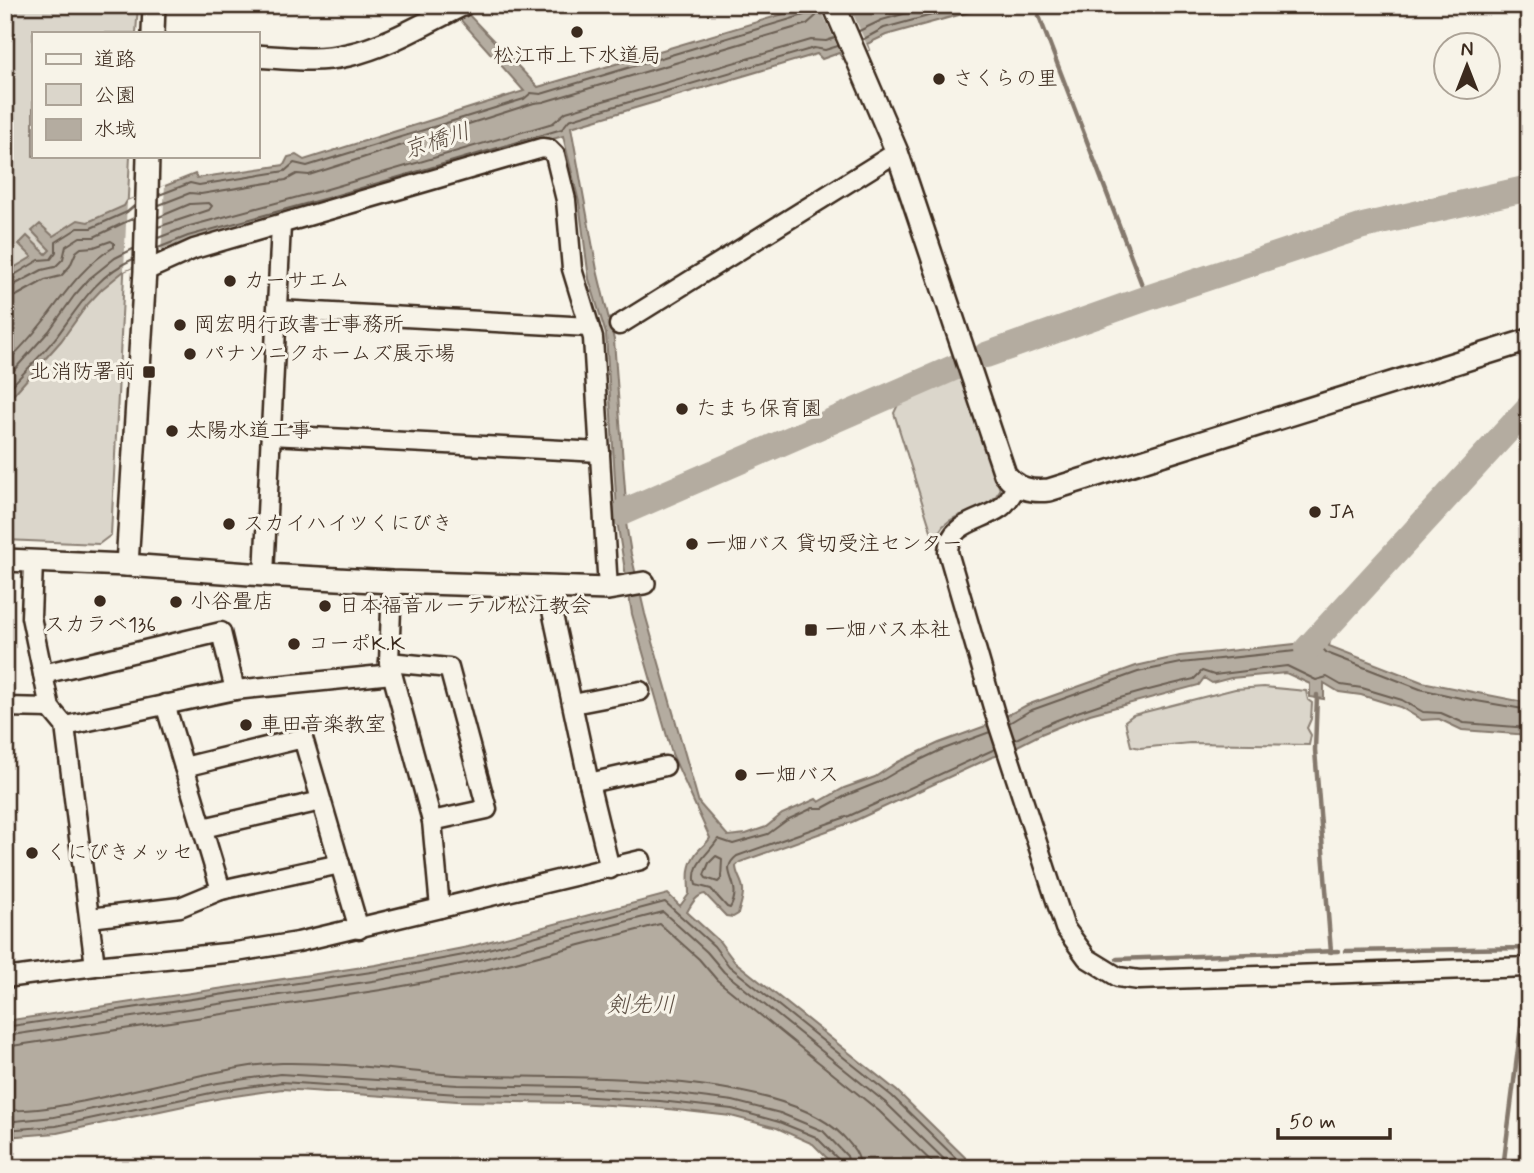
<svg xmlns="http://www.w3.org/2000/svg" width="1534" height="1173" font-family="Mynerve,'Klee One',sans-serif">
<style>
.green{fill:#dbd6cb;stroke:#8b8074;stroke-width:2}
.water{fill:#b4aca0;stroke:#84786c;stroke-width:2}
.pier{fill:#f7f3e8}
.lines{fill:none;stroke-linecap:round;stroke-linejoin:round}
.shore{stroke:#6b5e52;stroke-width:2}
.stream{stroke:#84786c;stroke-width:4.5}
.river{stroke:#b4aca0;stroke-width:26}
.minor-casing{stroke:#3b2a1e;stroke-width:23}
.tertiary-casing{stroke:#3b2a1e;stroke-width:26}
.minor{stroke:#f7f3e8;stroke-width:18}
.tertiary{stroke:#f7f3e8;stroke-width:21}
.poi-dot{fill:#3b2a1e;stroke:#f7f3e8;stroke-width:2.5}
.labels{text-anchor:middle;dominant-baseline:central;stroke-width:6;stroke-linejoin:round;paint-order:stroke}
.poi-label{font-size:21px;fill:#3b2a1e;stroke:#f7f3e8;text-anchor:start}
.water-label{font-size:23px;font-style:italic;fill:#5f5145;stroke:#f7f3e8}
</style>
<rect width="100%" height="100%" fill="#f7f3e8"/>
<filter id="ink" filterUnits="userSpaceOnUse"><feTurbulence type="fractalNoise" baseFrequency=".0143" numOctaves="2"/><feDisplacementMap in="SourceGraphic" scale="14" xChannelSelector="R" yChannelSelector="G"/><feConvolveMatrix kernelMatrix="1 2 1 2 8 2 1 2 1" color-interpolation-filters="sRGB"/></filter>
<g filter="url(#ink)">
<g class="green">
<polygon points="5,5 138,5 136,33 33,33 33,156 130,156 111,535 99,544 5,540"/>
<path d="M 960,373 L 982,433 L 1000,490 C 982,519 962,507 943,526 C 940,530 937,536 934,540 L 894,413 L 903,394 Z"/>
<polygon points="1264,687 1306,691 1308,700 1312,703 1311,719 1307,728 1311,735 1309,745 1190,743 1140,748 1131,746 1125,721 1133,715 1235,689"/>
</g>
<path class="water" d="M 814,5 L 995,5 L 886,35 L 867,44 L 869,50 L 843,59 L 839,53 L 822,59 L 817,54 L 571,127 L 597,270 L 614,340 L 626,503 L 628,505 L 629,514 L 626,523 L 631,554 L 645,614 L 699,803 L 728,836 L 746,834 L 766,827 L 782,814 L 816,799 L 819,802 L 844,788 L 875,777 L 898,762 L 939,743 L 991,724 L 1027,705 L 1136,666 L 1180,656 L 1304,643 L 1325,618 L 1338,625 L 1332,632 L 1329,646 L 1422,682 L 1529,703 L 1529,735 L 1462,730 L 1439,719 L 1422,720 L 1400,707 L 1361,695 L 1339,692 L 1324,683 L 1324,699 L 1310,697 L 1310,684 L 1286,673 L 1231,678 L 1212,683 L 1204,678 L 1199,685 L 1090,714 L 1041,734 L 1000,755 L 992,757 L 852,822 L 740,862 L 736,866 C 736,875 742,880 743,889 C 744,897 740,906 738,914 L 733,917 L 726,916 L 705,894 C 696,895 691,905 687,912 L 719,941 L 734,961 L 897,1091 L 976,1168 L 836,1167 L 813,1144 L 777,1128 L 731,1116 L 659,1108 L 575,1103 L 457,1101 L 282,1089 L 221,1098 L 57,1133 L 5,1137 L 5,1021 L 376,965 L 468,947 L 668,894 L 680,906 L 689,894 C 689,880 686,868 695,855 C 699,848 706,845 710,838 L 672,754 L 632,614 L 618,527 L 606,334 L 589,279 L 579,202 L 563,136 L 161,254 L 124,271 L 102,289 L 87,305 L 61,341 L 5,404 L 5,273 L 32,257 L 19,244 L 27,236 L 46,254 L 50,250 L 32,231 L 40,224 L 53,236 L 78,220 L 88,222 L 124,206 L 127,201 L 195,174 L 197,178 L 284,165 L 288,157 L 296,155 L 304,160 L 524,91 L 458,17 L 466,12 L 538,87 Z"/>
<g class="pier">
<polygon points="819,5 849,5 869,50 843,59"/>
<polygon points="165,185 161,254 124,271 127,201"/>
</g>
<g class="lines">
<g class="shore">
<polyline points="859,31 882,20 935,5"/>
<polyline points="862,40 884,28 969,5"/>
<polyline points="159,195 190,183 199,185 285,171 294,163 307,166 524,99 531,93 541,94 804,15 809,12 810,5"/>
<polyline points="159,205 190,193 201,194 286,180 297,174 309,175 534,103 543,102 807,24 816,16 819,5"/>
<polyline points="158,227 209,210 212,206 209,203 190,204 159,217"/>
<polyline points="158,238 186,227 324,190 553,123 566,112 593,104 811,40 826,41 835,38"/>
<polyline points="158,248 188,236 327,198 562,129 569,120 595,112 814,48 825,50 838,46"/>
<polyline points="5,278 11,277 39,260 51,259 56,252 56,242 78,228 91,228 127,212 134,206"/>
<polyline points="5,287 14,285 42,270 55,267 63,259 66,246 80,237 94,237 134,218"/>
<path d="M 5,298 L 16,296 L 45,280 L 61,276 L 70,266 L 76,252 L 81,248 L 94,247 L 111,241 L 114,243 L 114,247 C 82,266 64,295 42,323 C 31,337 18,351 5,364"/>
<polyline points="5,380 49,331 74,296 90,278 115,258 133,249"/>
<path d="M 5,393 C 22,374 41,356 57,336 C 80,305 96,276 133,259"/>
<polyline points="1009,723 1029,711 1138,672 1181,663 1305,650 1319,638 1322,640 1322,648 1327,653 1420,689 1465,699 1529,710"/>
<path d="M 990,732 L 941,750 L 901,769 L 877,783 L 847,795 L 823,808 L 813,808 L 787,820 L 768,834 L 733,844 L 718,839 C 709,854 690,864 696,885 L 711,889 L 727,907 L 730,908 C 745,882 716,872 737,856 L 849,816 L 995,749"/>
<path d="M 1014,740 C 1071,710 1132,693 1194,679 L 1202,671 L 1214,675 L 1287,666 L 1316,680 L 1327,677 L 1341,685 L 1362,688 L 1402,700 L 1423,712 L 1441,713 L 1464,723 L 1529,728"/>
<polygon points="716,856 722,859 721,879 718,882 706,878 704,875 709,863"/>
<polyline points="5,1027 378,971 469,954 665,902 714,946 729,966 892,1096 966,1168"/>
<polyline points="5,1036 379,980 471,962 663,912 707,952 724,972 886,1103 953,1168"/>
<polyline points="5,1047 381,990 474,973 660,924 699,959 717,980 879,1111 938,1168"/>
<path d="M 5,1111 C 21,1110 37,1110 53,1107 C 98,1100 143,1087 188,1078 C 218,1072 251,1064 282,1063 C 340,1062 399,1071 457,1075 C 552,1080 775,1066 843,1136 C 852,1146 860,1154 860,1168"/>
<polyline points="5,1122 54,1117 218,1083 280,1074 458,1085 576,1087 661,1092 733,1101 780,1113 823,1131 847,1156 850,1168"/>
<polyline points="5,1130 56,1126 220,1091 282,1082 458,1094 576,1096 660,1101 732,1109 779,1122 816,1137 839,1160 841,1168"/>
</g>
<g class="stream">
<polyline points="1039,16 1147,298"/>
<polyline points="1317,695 1315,750 1331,952"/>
<polyline points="1346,951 1527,948 1527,956"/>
<polyline points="1117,959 1338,951"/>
<polyline points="1503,1168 1527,978"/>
</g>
<g class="river">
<polyline points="986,355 1147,298 1363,226 1529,188"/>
<polyline points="621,513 958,366"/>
<polyline points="1307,649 1529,407"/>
</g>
<g class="minor-casing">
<g id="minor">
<polyline points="145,271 194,249 542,148 549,149 555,155 566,200 572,269 593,338 608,589"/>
<polyline points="278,310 589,327"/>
<polyline points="619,325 897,152"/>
<polyline points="271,435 600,452"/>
<path d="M 1017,486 C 1012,493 1008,503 1000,508 C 980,522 949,522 948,552 L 995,714 L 1065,928 L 1087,958 L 1118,977 L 1139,980 L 1529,967"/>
<polyline points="33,562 31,617 50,708 65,726 95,966"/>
<polyline points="264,575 281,225"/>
<polyline points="392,582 389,662 432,821 440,908"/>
<polyline points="547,587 589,783 610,869"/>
<polyline points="389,662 449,668 487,809 432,821"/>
<polyline points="43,674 221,632 235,690"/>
<polyline points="165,704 221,890"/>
<polyline points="573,704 640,691"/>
<polyline points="5,707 50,708"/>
<polyline points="65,726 235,690 392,674"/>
<polyline points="184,767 303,738 359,929"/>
<polyline points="589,783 665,766"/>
<polyline points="203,828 321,801"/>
<polyline points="90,918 180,907 221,890 340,864"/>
<polyline points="5,978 95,966 236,952 298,942 641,860"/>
</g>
</g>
<g class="tertiary-casing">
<g id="tertiary">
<path d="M 834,5 L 897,152 L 1005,474 C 1017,489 1031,492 1049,490 L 1529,340"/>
<polyline points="153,33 154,5"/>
<path d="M 257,56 C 287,58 319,62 348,55 C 388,46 425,23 462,5"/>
<polyline points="5,560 127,565 264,575 392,582 608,589 644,583"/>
<polyline points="127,565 145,271 148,156"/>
</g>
</g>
<use href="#minor" class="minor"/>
<use href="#tertiary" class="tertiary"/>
</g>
</g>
<g class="poi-dot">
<circle cx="577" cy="32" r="7"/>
<circle cx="939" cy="79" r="7"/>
<circle cx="230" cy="281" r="7"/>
<circle cx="180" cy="325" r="7"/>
<circle cx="190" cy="354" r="7"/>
<rect x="142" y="365" width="14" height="14" rx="3.5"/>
<circle cx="682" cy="409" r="7"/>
<circle cx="172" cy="431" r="7"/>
<circle cx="1315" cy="512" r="7"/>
<circle cx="229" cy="524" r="7"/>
<circle cx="692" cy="544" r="7"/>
<circle cx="100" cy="601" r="7"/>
<circle cx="176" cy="602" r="7"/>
<circle cx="325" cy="606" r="7"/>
<rect x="804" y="623" width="14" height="14" rx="3.5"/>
<circle cx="294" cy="644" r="7"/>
<circle cx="246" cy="725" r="7"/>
<circle cx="741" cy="775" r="7"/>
<circle cx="32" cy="853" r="7"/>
</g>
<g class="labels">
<g class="poi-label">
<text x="577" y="56" text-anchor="middle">松江市上下水道局</text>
<text x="953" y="79">さくらの里</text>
<text x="244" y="281">カーサエム</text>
<text x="194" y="325">岡宏明行政書士事務所</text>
<text x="204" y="354">パナソニクホームズ展示場</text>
<text x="135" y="372" text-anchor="end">北消防署前</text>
<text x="696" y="409">たまち保育園</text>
<text x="186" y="431">太陽水道工事</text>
<text x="1329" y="512">JA</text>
<text x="243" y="524">スカイハイツくにびき</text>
<text x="706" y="544">一畑バス 貸切受注センター</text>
<text x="190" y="602">小谷畳店</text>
<text x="339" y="606">日本福音ルーテル松江教会</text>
<text x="100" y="625" text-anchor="middle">スカラベ136</text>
<text x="825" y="630">一畑バス本社</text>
<text x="308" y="644">コーポK.K</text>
<text x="260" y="725">車田音楽教室</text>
<text x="755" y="775">一畑バス</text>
<text x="46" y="853">くにびきメッセ</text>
</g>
<g class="water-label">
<text transform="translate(437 142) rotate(-18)">京橋川</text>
<text x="641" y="1006">剣先川</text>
</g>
</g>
<rect width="1534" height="1173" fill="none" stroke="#f7f3e8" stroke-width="28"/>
<rect x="14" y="14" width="1506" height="1145" fill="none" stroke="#3b2a1e" stroke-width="2.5" filter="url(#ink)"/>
<rect x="32" y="32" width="228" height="126" fill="#f7f3e8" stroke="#aca397" stroke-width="2"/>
<rect x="46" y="54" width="35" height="10" fill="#f7f3e8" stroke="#aca397" stroke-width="2"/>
<text x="94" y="66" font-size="21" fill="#3b2a1e">道路</text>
<rect x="46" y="84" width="35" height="21" fill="#dbd6cb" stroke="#aca397" stroke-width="2"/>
<text x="94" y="102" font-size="21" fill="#3b2a1e">公園</text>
<rect x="46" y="119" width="35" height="21" fill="#b4aca0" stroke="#aca397" stroke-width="2"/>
<text x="94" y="136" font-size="21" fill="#3b2a1e">水域</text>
<g transform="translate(1467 66)"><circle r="33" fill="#f7f3e8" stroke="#aca397" stroke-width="2"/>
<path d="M0-5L12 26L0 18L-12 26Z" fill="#3b2a1e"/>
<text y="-10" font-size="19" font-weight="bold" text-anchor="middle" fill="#3b2a1e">N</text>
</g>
<path d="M1278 1128v10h112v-10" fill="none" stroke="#3b2a1e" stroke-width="3.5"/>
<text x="1289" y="1128" font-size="21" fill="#3b2a1e" stroke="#f7f3e8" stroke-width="5" paint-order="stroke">50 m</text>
</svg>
